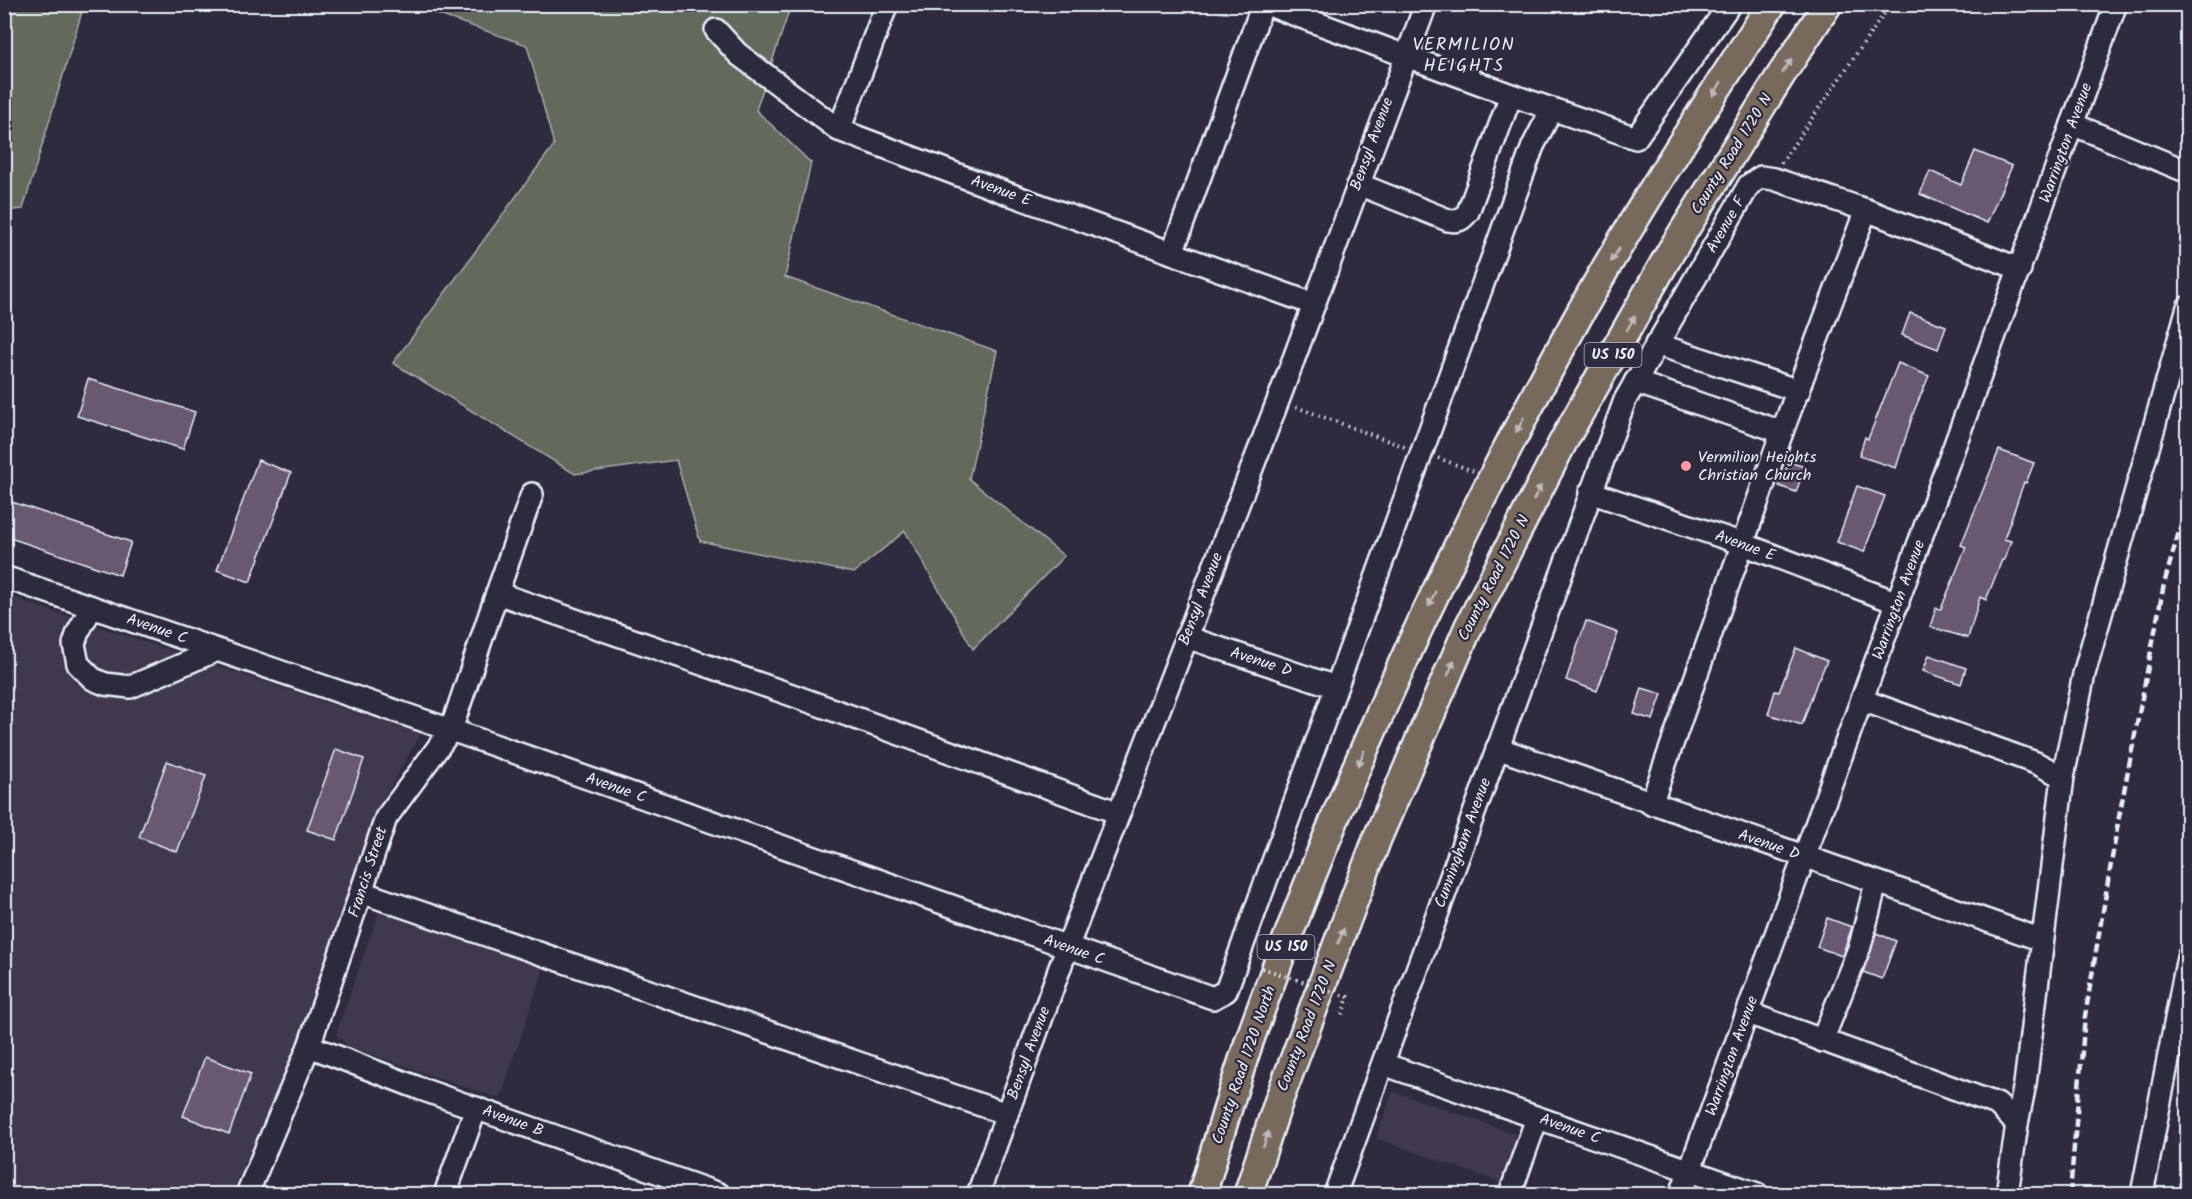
<svg xmlns="http://www.w3.org/2000/svg" width="2192" height="1199" font-family="Kalam,sans-serif">
<style>
.built{fill:#40384d}
.green{fill:#646a5c;stroke:#a6aeaa;stroke-width:1.5}
.building{fill:#675872;stroke:#e8f1f8;stroke-width:1.5}
.lines{fill:none;stroke-linecap:round;stroke-linejoin:round}
.minor-casing{stroke:#e8f1f8;stroke-width:26}
.major-casing{stroke:#e8f1f8;stroke-width:32}
.path{stroke:#e8f1f8;stroke-width:4;stroke-dasharray:1.5 4.5;stroke-linecap:butt}
.minor{stroke:#2f2a3d;stroke-width:21}
.major{stroke:#77695c;stroke-width:27}
.rail{stroke:#e8f1f8;stroke-width:4.5;stroke-dasharray:9 4.5;stroke-linecap:butt}
.path-bridge{stroke:#e8f1f8;stroke-width:4;stroke-dasharray:1.5 4.5;stroke-linecap:butt}
.oneway{fill:#bbbbba}
.poi-dot{fill:#ff9aa2;stroke:#2f2a3d;stroke-width:2}
.labels{text-anchor:middle;dominant-baseline:central;stroke-width:4.5;stroke-linejoin:round;paint-order:stroke}
.shield{fill:#2f2a3d;stroke:#b0b5c0;stroke-width:1.5}
.shield-label{font-size:15px;font-weight:bold;fill:#e8f1f8}
.street-label{font-size:16px;fill:#e8f1f8;stroke:#2f2a3d}
.poi-label{font-size:16px;fill:#e8f1f8;stroke:#2f2a3d;text-anchor:start}
.neighbourhood-label{font-size:18px;letter-spacing:1.5px;fill:#e8f1f8;stroke:#2f2a3d}
</style>
<rect width="100%" height="100%" fill="#2f2a3d"/>
<filter id="ink" filterUnits="userSpaceOnUse"><feTurbulence type="fractalNoise" baseFrequency=".0167" numOctaves="2"/><feDisplacementMap in="SourceGraphic" scale="12" xChannelSelector="R" yChannelSelector="G"/><feConvolveMatrix kernelMatrix="1 2 1 2 8 2 1 2 1" color-interpolation-filters="sRGB"/></filter>
<g filter="url(#ink)">
<g class="built">
<polygon points="5,595 421,734 374,815 293,1055 231,1194 5,1194"/>
<polygon points="383,900 548,956 500,1099 347,1046 336,1034"/>
<polygon points="1393,1091 1530,1139 1513,1187 1376,1138"/>
</g>
<g class="green">
<polygon points="4,5 84,5 23,209 5,211"/>
<polygon points="410,5 791,5 756,110 811,163 785,277 997,351 969,479 1064,556 973,649 905,531 854,573 700,541 676,460 575,474 393,363 554,145 527,45"/>
</g>
<g class="building">
<polygon points="1975,151 2012,166 1987,223 1920,194 1930,171 1961,185"/>
<polygon points="1910,313 1946,326 1938,349 1902,335"/>
<polygon points="1898,363 1929,376 1914,411 1896,468 1859,456 1865,437 1868,439"/>
<polygon points="88,379 195,412 183,449 77,416"/>
<polygon points="1999,450 2034,463 2026,483 2024,482 2004,539 2011,541 2004,560 2002,560 1986,600 1980,597 1968,638 1930,627 1936,608 1941,609 1966,547 1961,545"/>
<polygon points="258,460 291,473 250,582 217,570"/>
<polygon points="1789,462 1805,467 1796,492 1779,486"/>
<polygon points="1857,486 1885,496 1864,552 1837,542"/>
<polygon points="12,502 131,542 120,575 4,536 4,526"/>
<polygon points="1586,621 1618,633 1597,691 1566,680"/>
<polygon points="1796,648 1827,661 1819,679 1818,679 1802,725 1768,714 1775,691 1779,692"/>
<polygon points="1929,655 1966,668 1961,684 1923,671"/>
<polygon points="1642,688 1662,694 1653,720 1634,714"/>
<polygon points="336,749 364,759 336,840 307,830"/>
<polygon points="167,761 206,776 177,852 139,837"/>
<polygon points="1827,918 1852,927 1842,956 1817,947"/>
<polygon points="1876,933 1896,941 1882,979 1863,972"/>
<polygon points="205,1057 251,1074 229,1134 183,1116"/>
</g>
<g class="lines">
<g class="minor-casing">
<g id="minor">
<polyline points="1266,4 1511,95 1636,138 1730,4"/>
<polyline points="716,30 738,54 839,130 1009,194 1313,304"/>
<polyline points="2072,124 2188,172"/>
<polyline points="839,130 887,4"/>
<path d="M 1358,184 L 1448,220 C 1458,222 1462,220 1468,212 L 1511,95"/>
<polyline points="1172,253 1263,4"/>
<polyline points="1656,344 1799,391"/>
<polyline points="1635,382 1782,432"/>
<polyline points="1590,492 1743,544 1898,603"/>
<polyline points="4,577 451,730 1213,998 1226,991 1533,146 1552,109"/>
<polyline points="497,593 789,694 1119,813"/>
<polyline points="92,607 78,632 74,644 78,664 93,679 105,684 130,687 217,650"/>
<polyline points="1186,637 1336,687"/>
<polyline points="1862,700 2036,763 2063,777"/>
<polyline points="1497,748 2042,940"/>
<polyline points="1651,804 1782,432 1866,210"/>
<polyline points="361,892 1007,1114"/>
<polyline points="1748,1013 1997,1104 2017,1124"/>
<polyline points="1822,1041 1860,946 1876,883"/>
<polyline points="309,1046 421,1089 719,1194"/>
<polyline points="1383,1064 1757,1194"/>
<polyline points="247,1194 309,1046 386,818 451,730 497,593 532,494"/>
<polyline points="445,1194 476,1108"/>
<polyline points="978,1194 1067,948 1281,393 1426,4"/>
<polyline points="1335,1194 1625,400 1749,185 1761,177 1774,179 1866,210 2020,269"/>
<polyline points="1510,1194 1537,1118"/>
<polyline points="1681,1194 2116,4"/>
<polyline points="2007,1194 2017,1124 2025,1084 2063,777 2084,674 2188,307"/>
<polyline points="2142,1194 2188,957"/>
</g>
</g>
<g class="major-casing">
<g id="major">
<path d="M 1202,1194 C 1217,1144 1232,1092 1249,1042 C 1338,791 1449,548 1579,315 C 1638,209 1705,106 1772,4"/>
<polyline points="1248,1194 1279,1100 1377,839 1468,628 1563,442 1670,253 1781,75 1828,4"/>
</g>
</g>
<g class="path">
<polyline points="1781,163 1891,4"/>
<polyline points="1296,407 1405,447"/>
<polyline points="1438,458 1473,471"/>
<polyline points="1341,995 1348,997 1341,1018"/>
</g>
<use href="#minor" class="minor"/>
<use href="#major" class="major"/>
<polyline class="rail" points="2070,1194 2085,1016 2119,817 2164,584 2188,500"/>
<polyline class="path-bridge" points="1262,968 1332,992"/>
</g>
<defs><path id="oneway-solid" d="M-6-.8H1V-3.2L6.5 0L1 3.2V.8H-6Z" transform="scale(1.5)"/></defs>
<g class="oneway">
<use href="#oneway-solid" transform="translate(1787 66) rotate(-56)"/>
<use href="#oneway-solid" transform="translate(1717 89) rotate(123)"/>
<use href="#oneway-solid" transform="translate(1615 255) rotate(121)"/>
<use href="#oneway-solid" transform="translate(1631 323) rotate(-60)"/>
<use href="#oneway-solid" transform="translate(1520 425) rotate(118)"/>
<use href="#oneway-solid" transform="translate(1537 493) rotate(-63)"/>
<use href="#oneway-solid" transform="translate(1432 599) rotate(115)"/>
<use href="#oneway-solid" transform="translate(1451 668) rotate(-67)"/>
<use href="#oneway-solid" transform="translate(1361 758) rotate(113)"/>
<use href="#oneway-solid" transform="translate(1341 936) rotate(-69)"/>
<use href="#oneway-solid" transform="translate(1266 1139) rotate(-72)"/>
</g>
</g>
<circle class="poi-dot" cx="1686" cy="466" r="6"/>
<g class="labels">
<g class="shield">
<rect x="1584.5" y="343" width="57" height="24" rx="4.5"/>
<rect x="1257.5" y="935" width="57" height="24" rx="4.5"/>
</g>
<g class="shield-label">
<text x="1613" y="355">US 150</text>
<text x="1286" y="947">US 150</text>
</g>
<g class="street-label">
<text transform="translate(2066 143) rotate(-70)">Warrington Avenue</text>
<text transform="translate(1372 144) rotate(-70)">Bensyl Avenue</text>
<text transform="translate(1732 154) rotate(-58)">County Road 1720 N</text>
<text transform="translate(1001 191) rotate(20)">Avenue E</text>
<text transform="translate(1726 225) rotate(-60)">Avenue F</text>
<text transform="translate(1745 546) rotate(20)">Avenue E</text>
<text transform="translate(1494 578) rotate(-63)">County Road 1720 N</text>
<text transform="translate(1201 599) rotate(-69)">Bensyl Avenue</text>
<text transform="translate(1899 600) rotate(-70)">Warrington Avenue</text>
<text transform="translate(157 629) rotate(19)">Avenue C</text>
<text transform="translate(1261 662) rotate(18)">Avenue D</text>
<text transform="translate(616 788) rotate(19)">Avenue C</text>
<text transform="translate(1463 843) rotate(-70)">Cunningham Avenue</text>
<text transform="translate(1769 845) rotate(19)">Avenue D</text>
<text transform="translate(368 872) rotate(-72)">Francis Street</text>
<text transform="translate(1074 950) rotate(19)">Avenue C</text>
<text transform="translate(1307 1026) rotate(-69)">County Road 1720 N</text>
<text transform="translate(1029 1053) rotate(-70)">Bensyl Avenue</text>
<text transform="translate(1732 1056) rotate(-70)">Warrington Avenue</text>
<text transform="translate(1244 1065) rotate(-71)">County Road 1720 North</text>
<text transform="translate(513 1121) rotate(20)">Avenue B</text>
<text transform="translate(1570 1129) rotate(19)">Avenue C</text>
</g>
<g class="poi-label">
<text x="1698" y="457">Vermilion Heights<tspan x="1698" dy="18">Christian Church</tspan></text>
</g>
<g class="neighbourhood-label">
<text x="1464" y="45">VERMILION<tspan x="1464" dy="21">HEIGHTS</tspan></text>
</g>
</g>
<rect width="2192" height="1199" fill="none" stroke="#2f2a3d" stroke-width="24"/>
<rect x="12" y="12" width="2168" height="1175" fill="none" stroke="#e8f1f8" stroke-width="2" filter="url(#ink)"/>
</svg>
